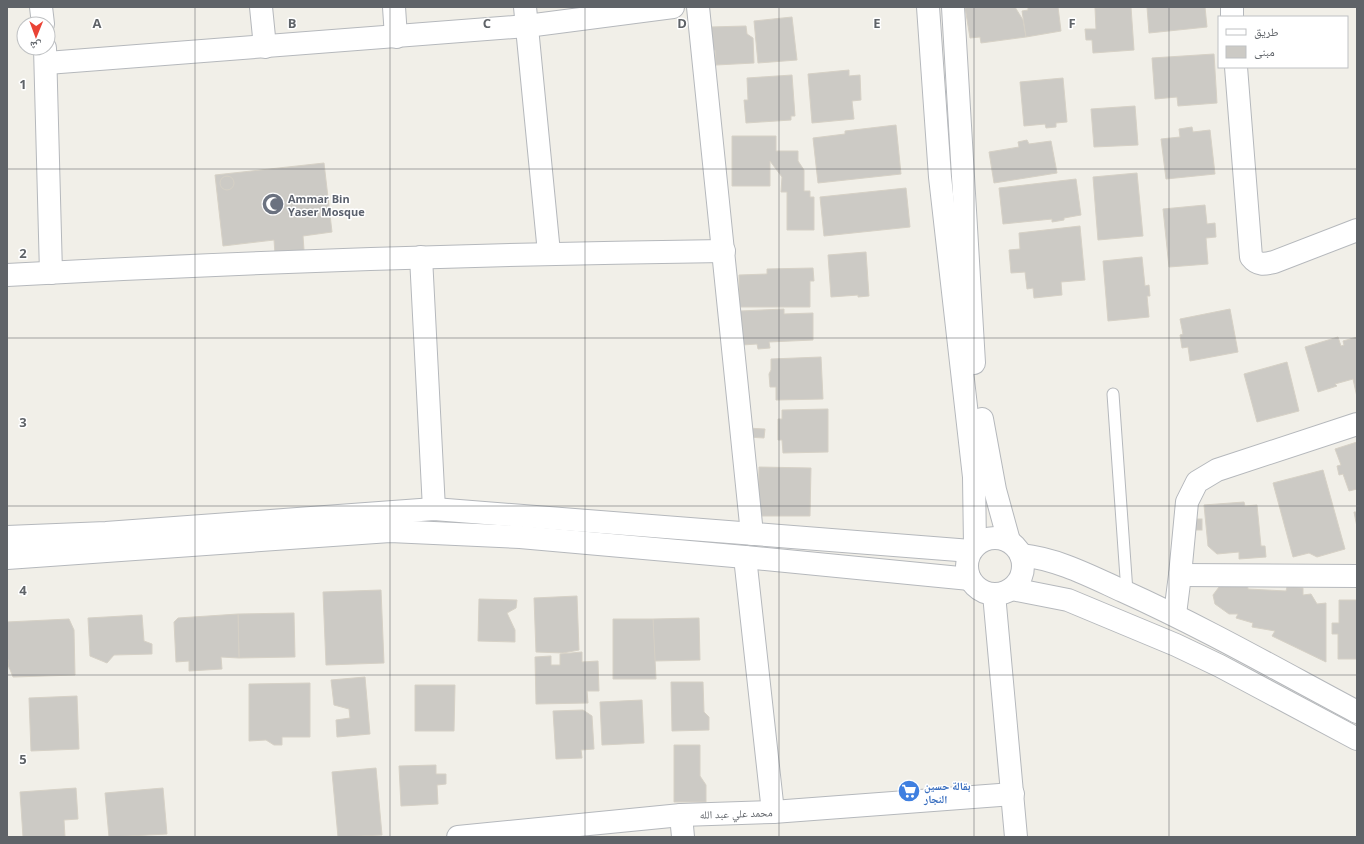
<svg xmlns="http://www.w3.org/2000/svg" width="1364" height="844" font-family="'Open Sans','Noto Naskh Arabic',sans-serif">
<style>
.building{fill:#cccac5;stroke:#d6d1c6}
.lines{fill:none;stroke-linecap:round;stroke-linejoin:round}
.service-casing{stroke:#b5b8bc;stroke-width:13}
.minor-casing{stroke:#b5b8bc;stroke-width:24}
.tertiary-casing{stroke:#b5b8bc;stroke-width:24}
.service{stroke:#fff;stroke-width:11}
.minor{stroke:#fff;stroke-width:22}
.tertiary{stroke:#fff;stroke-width:22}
.grid{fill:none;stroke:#5f6368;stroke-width:1;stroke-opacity:0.55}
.labels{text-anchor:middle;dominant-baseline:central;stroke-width:3;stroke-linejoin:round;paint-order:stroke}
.worship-label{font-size:11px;font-weight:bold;fill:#5b616d;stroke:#fff;text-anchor:start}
.shop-label{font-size:11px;font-weight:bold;fill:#366cbe;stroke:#fff;text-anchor:start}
.street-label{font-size:11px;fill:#5f6368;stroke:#fff}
.grid-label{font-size:13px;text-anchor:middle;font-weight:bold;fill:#5f6368;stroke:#fff;stroke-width:3;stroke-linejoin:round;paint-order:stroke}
</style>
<rect width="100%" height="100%" fill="#f1efe8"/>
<g class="building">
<polygon points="965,7 1015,7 1023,20 1026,37 981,43 980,37 970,38"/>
<polygon points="1028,7 1058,7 1061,31 1026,37 1022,11 1028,10"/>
<polygon points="1131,7 1134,50 1093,53 1092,40 1086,40 1085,29 1096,29 1095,8"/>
<polygon points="1147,7 1205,7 1207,27 1149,33"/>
<polygon points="792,17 797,60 758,63 754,21"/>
<polygon points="746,26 747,34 753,38 754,63 716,65 715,50 712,50 710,27"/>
<polygon points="1214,54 1217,103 1178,106 1177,97 1155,99 1152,58"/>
<polygon points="849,70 849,76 860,75 861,100 852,101 854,119 812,123 808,74"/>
<polygon points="792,75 795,116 791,116 791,120 746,123 744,100 748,100 747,78"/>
<polygon points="1063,78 1067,122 1056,123 1056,127 1046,128 1045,124 1024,126 1020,82"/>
<polygon points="1135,106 1138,145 1094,147 1091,109"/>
<polygon points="896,125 901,174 818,183 813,138 845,134 845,131"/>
<polygon points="1192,127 1193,132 1210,130 1215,174 1166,179 1161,139 1180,137 1179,129"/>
<polygon points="732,136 776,136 776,151 798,151 798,161 804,170 804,191 810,191 810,197 814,197 814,230 787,230 787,192 781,192 782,177 770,161 770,186 732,186"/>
<polygon points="1027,140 1029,144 1051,141 1057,173 994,183 989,152 1019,147 1018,142"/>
<polygon points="324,163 332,232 303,236 304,250 275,254 274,240 223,246 215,175"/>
<polygon points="1137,173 1143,236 1098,240 1093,177"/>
<circle cx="227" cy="183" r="7"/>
<polygon points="1076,179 1081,215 1064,218 1064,220 1052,222 1052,219 1003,224 999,188"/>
<polygon points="906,188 910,227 824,236 820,197"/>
<polygon points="1205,205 1207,224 1215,223 1216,237 1206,238 1208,264 1169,267 1163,209"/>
<polygon points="1080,226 1085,280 1061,282 1062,295 1034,298 1033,288 1027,289 1025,272 1011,273 1009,250 1020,249 1019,233"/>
<polygon points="866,252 869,296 858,297 858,295 831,297 828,255"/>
<polygon points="1142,257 1145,286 1149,285 1150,296 1147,296 1149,317 1108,321 1103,261"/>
<polygon points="813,268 814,281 810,281 810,307 739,307 739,275 767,274 767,269"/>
<polygon points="784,309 784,314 813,313 813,340 769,342 770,348 758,349 757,344 742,345 740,311"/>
<polygon points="1230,309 1238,352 1190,361 1188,347 1182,348 1180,335 1183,334 1180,319"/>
<polygon points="1338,337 1341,346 1344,345 1343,341 1357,337 1357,397 1353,379 1335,384 1337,386 1318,392 1305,347"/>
<polygon points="821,357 823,399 776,400 776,387 770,387 769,374 771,370 771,359"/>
<polygon points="1287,362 1299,411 1257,422 1244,374"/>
<polygon points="828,409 828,452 783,453 782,440 778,440 778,419 782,419 782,410"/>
<polygon points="747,428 765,429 764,438 747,437"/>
<polygon points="1357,442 1357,489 1349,491 1343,474 1339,475 1337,466 1341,465 1335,449"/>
<polygon points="759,467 811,468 810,516 758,516"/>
<polygon points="1323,470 1345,549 1317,557 1309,553 1293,557 1273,483"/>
<polygon points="1244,502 1245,506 1257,505 1261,546 1265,546 1266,557 1239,559 1239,552 1217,554 1208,546 1204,505"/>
<polygon points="1354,512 1357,512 1357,527"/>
<rect x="1188" y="519" width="14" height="11"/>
<polygon points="1247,581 1248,589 1286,591 1287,587 1303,588 1303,595 1311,594 1317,604 1326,603 1326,662 1272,636 1275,631 1252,627 1253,623 1236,618 1238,614 1229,614 1215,604 1213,595 1222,583"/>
<polygon points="381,590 384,663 326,665 323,592"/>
<polygon points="577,596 579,650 563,653 536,652 534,598"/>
<polygon points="479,599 517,600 516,608 507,613 515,630 515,642 478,641"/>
<polygon points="1339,600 1357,600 1357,659 1338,659 1338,634 1332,634 1332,623 1339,623"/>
<polygon points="294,613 295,657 239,658 238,614"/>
<polygon points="238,614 239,658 221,657 222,669 189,671 189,661 176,662 174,622 178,618"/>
<polygon points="142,615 144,641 152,644 152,654 114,655 107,663 90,656 88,618"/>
<polygon points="699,618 700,660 654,661 653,619"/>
<polygon points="69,619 74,630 75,675 13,677 7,662 7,622"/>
<polygon points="613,619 653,619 656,679 613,679"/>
<polygon points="582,652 582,662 598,661 599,691 587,691 588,703 536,704 535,657 551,656 551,665 560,665 560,654"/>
<polygon points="7,658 9,661 7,673"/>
<polygon points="365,677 370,734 337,737 336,720 350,718 349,709 334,705 331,680"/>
<polygon points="671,682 703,682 704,712 709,717 709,730 672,731"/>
<polygon points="310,683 310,737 282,737 282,745 274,745 266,740 249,741 249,684"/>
<polygon points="415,685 455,685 454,731 415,731"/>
<polygon points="77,696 79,749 31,751 29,698"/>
<polygon points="642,700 644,743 602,745 600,702"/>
<polygon points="583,710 592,716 594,749 581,750 582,758 556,759 553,711"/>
<polygon points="674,745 700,745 700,776 706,785 706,802 674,802"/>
<polygon points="436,765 436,774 446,774 446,784 437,785 438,804 401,806 399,766"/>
<polygon points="376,768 382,835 338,837 332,772"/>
<polygon points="76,788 78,819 64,820 65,837 23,837 20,792"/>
<polygon points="163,788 167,834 109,837 105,793"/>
</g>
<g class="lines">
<g class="service-casing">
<polyline id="service" points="1113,394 1127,592"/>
</g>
<g class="minor-casing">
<g id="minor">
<polyline points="41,7 43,24"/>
<polyline points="261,7 265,47"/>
<polyline points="394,7 396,37"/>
<polyline points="525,7 549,253"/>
<polyline points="698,7 752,534"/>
<polyline points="928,7 940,177 974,477 975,546"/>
<polyline points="953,7 974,363"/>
<polyline points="1232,7 1232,17"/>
<polyline points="45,48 51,273"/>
<polyline points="47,63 527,26 673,7"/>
<path d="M 1236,67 L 1251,257 C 1258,266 1265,264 1274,262 L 1357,230"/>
<polyline points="421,257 434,509"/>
<path d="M 7,275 C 246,262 485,254 724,251"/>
<polyline points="982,419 995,490 1009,541"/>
<polyline points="745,557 773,812"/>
<polyline points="1180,575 1357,576"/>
<polyline points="994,594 1016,837"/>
<polyline points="1175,614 1180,575 1187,502 1197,482 1217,470 1357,424"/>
<polyline points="681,815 683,837"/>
<polyline points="458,837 681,815 773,812 1013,794"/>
</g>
</g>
<g class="tertiary-casing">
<g id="tertiary">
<polyline points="7,537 106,533 434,509 971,551"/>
<circle cx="995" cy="566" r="28"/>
<path d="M 1021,555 C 1058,559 1090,576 1123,591 C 1203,627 1280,671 1357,712"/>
<polyline points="7,558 390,531 520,537 745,557 970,579"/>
<polyline points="1012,589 1068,600 1176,645 1220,666 1357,739"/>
</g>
</g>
<use href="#service" class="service"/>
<use href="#minor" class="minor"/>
<use href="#tertiary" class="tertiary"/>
</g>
<path class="grid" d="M 195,7 L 195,837M 390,7 L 390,837M 585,7 L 585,837M 779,7 L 779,837M 974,7 L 974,837M 1169,7 L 1169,837M 7,169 L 1357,169M 7,338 L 1357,338M 7,506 L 1357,506M 7,675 L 1357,675"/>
<defs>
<g id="mosque-disc" transform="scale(1.15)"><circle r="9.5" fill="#6b7280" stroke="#fff"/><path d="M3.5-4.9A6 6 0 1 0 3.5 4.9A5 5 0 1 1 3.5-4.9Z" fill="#fff"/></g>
<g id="supermarket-disc" transform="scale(1.15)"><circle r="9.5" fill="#3f7fe0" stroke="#fff"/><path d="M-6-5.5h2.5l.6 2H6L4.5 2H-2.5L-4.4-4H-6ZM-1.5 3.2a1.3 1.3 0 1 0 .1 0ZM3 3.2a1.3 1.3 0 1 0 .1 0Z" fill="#fff"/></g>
</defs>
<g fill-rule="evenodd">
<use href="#mosque-disc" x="273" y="204"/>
<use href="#supermarket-disc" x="909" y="791"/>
</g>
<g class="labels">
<g class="worship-label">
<text x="288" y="198">Ammar Bin<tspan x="288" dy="13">Yaser Mosque</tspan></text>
</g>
<g class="shop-label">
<text x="924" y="785">بقالة حسين<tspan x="924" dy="13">النجار</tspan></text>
</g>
<g class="street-label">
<text transform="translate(736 813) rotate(-2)">محمد علي عبد الله</text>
</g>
</g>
<g class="grid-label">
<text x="97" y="28">A</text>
<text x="292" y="28">B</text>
<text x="487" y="28">C</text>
<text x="682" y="28">D</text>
<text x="877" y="28">E</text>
<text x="1072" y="28">F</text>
<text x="23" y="89">1</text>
<text x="23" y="258">2</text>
<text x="23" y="427">3</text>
<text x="23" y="595">4</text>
<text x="23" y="764">5</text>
</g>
<rect width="1364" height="844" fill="none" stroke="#5f6368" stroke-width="16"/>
<rect x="1218" y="16" width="130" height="52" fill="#ffffff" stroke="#bfc1c3"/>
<rect x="1226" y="29" width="20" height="6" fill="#ffffff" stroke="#bfc1c3"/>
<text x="1254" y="36" font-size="12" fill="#5f6368">طريق</text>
<rect x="1226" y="46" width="20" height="12" fill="#cccac5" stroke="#bfc1c3"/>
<text x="1254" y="56" font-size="12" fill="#5f6368">مبنى</text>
<g transform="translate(36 36) rotate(181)"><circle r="19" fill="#ffffff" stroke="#bfc1c3"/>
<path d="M0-3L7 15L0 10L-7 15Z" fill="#ea4335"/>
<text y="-6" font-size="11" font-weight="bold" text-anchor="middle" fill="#5f6368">ش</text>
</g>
</svg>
